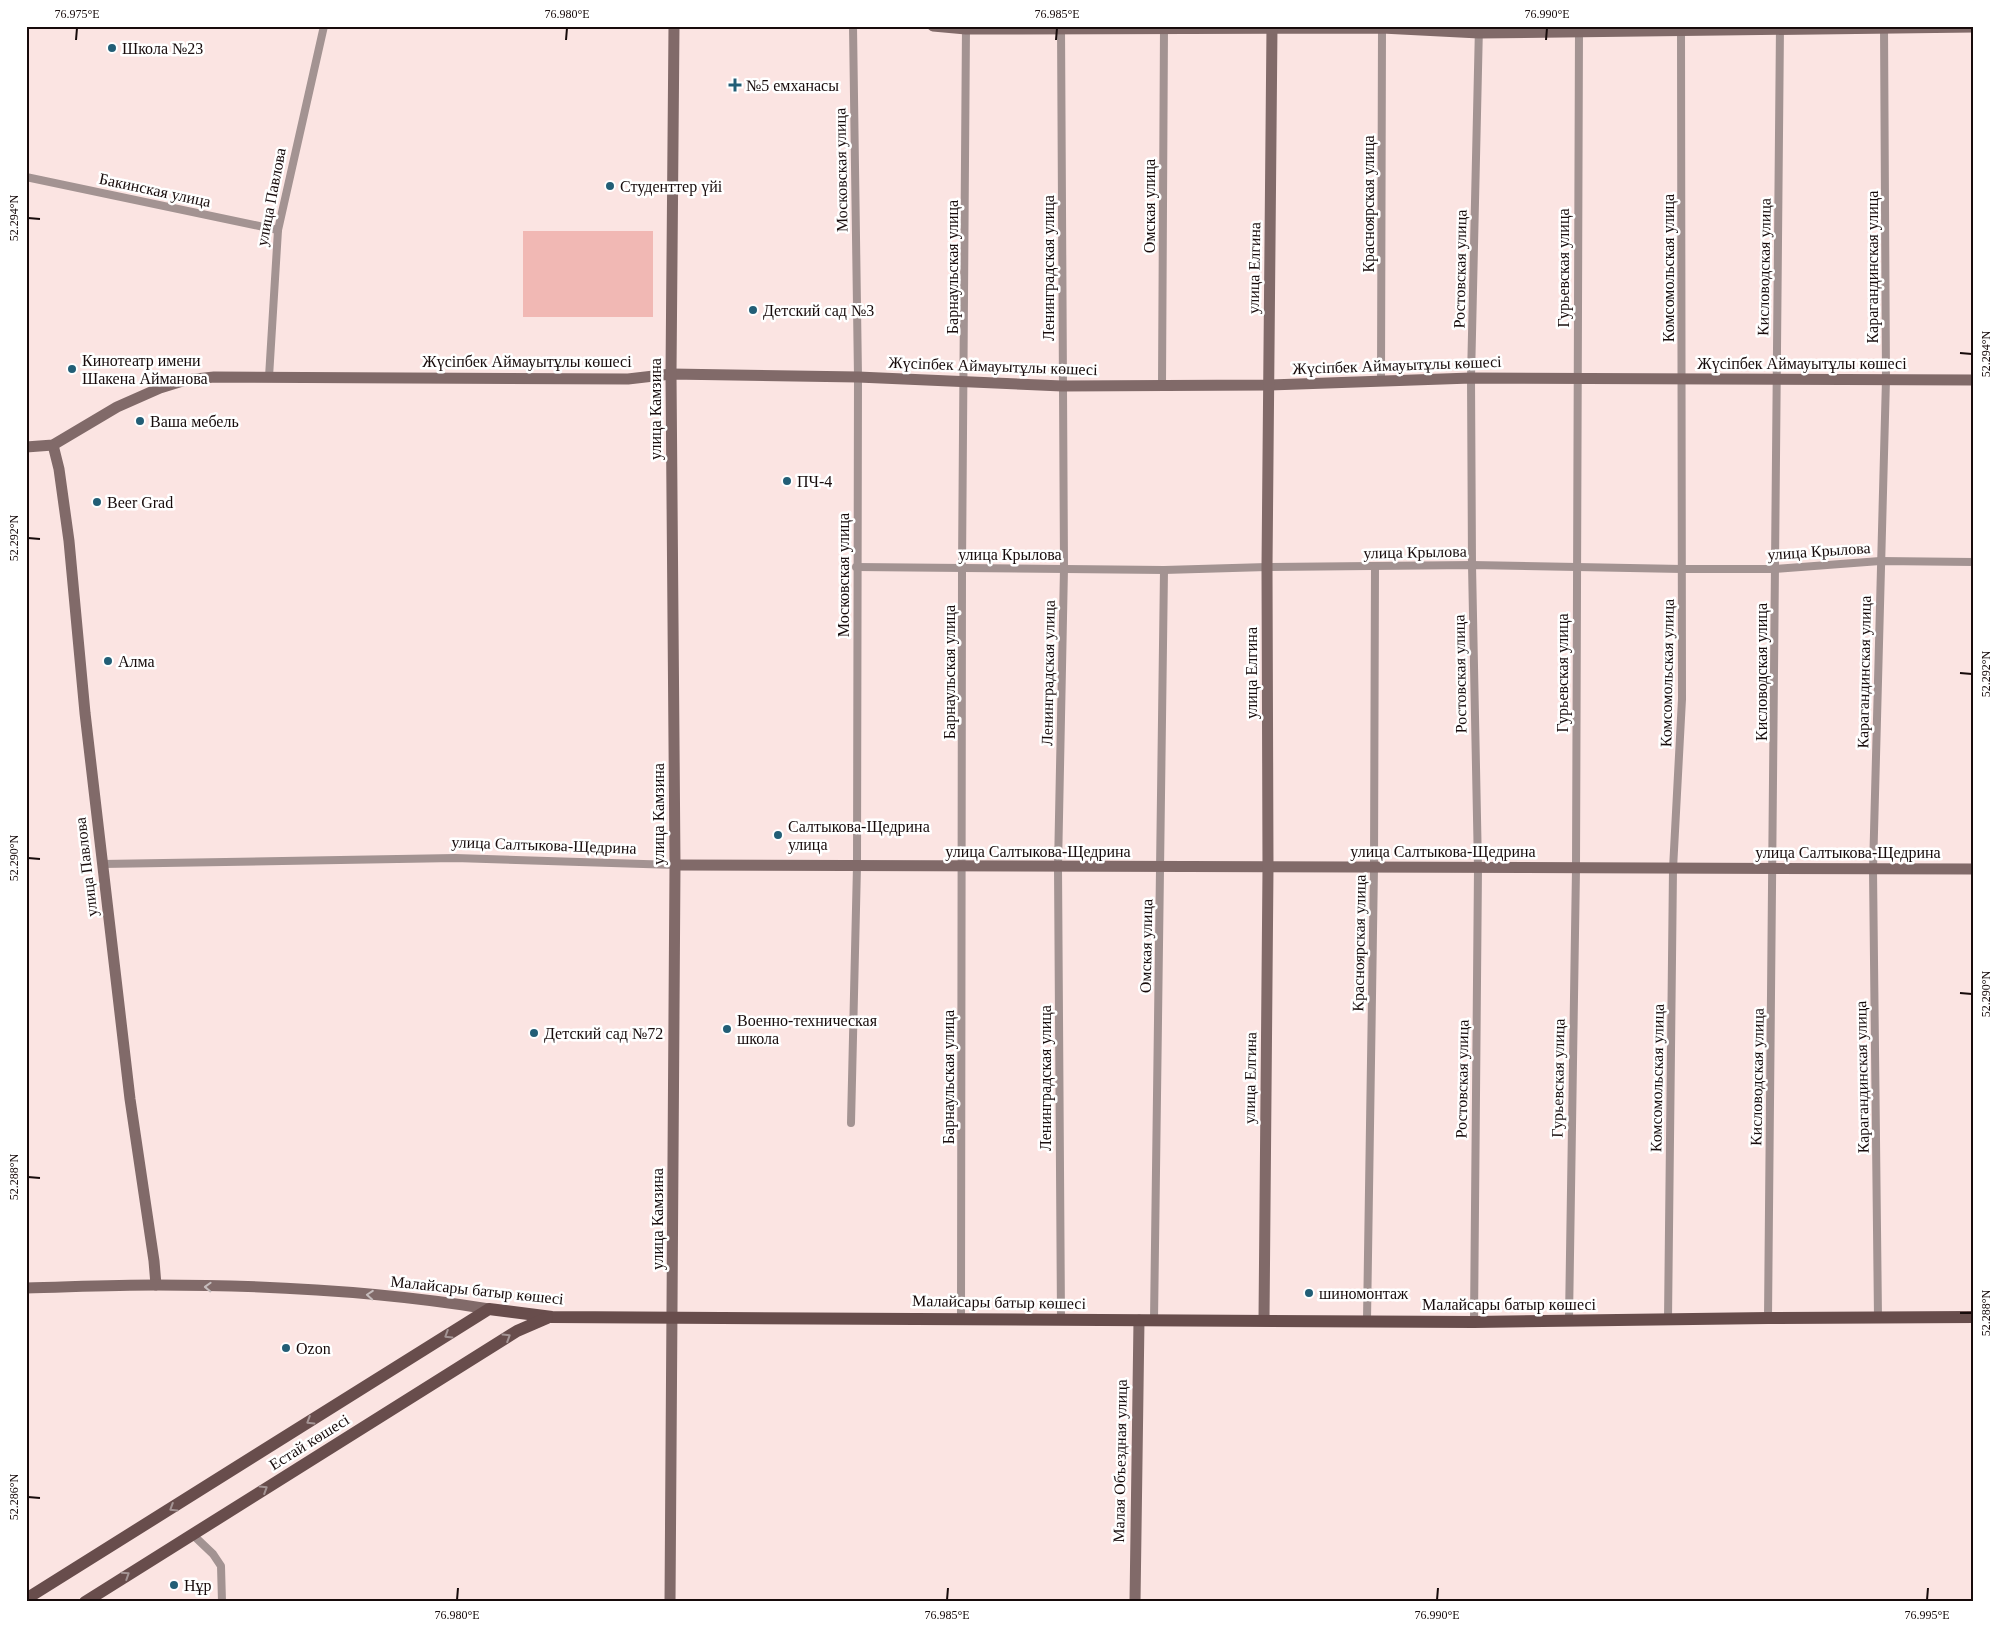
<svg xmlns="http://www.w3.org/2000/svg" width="2000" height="1628" font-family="Georgia,serif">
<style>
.green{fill:#f1b8b4}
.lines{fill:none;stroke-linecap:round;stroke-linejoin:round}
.street{stroke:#a39392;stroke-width:8}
.secondary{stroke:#816a69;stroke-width:11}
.primary{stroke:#684d4c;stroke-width:12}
.oneway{stroke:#c6bcbc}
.oneway2{stroke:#a49494}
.ticks{fill:none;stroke:#170b0b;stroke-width:2}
.poi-dot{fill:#225e76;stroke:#fff;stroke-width:2}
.labels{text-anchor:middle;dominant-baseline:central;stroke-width:5;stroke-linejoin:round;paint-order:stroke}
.poi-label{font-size:16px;fill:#170b0b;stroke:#fff;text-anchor:start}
.street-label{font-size:16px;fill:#170b0b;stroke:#fff}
.neatline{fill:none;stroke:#170b0b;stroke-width:2}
.ticks-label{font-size:12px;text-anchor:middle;fill:#170b0b}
</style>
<rect width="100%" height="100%" fill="#fbe4e2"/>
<rect class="green" x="523" y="231" width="130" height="86"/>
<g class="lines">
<g class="street">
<polyline points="26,177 278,230"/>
<polyline points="269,377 278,230 324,26"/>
<polyline points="1381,381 1382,26"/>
<polyline points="1162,385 1164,26"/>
<polyline points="856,567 1164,570 1267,567 1472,565 1682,569 1776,569 1880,561 1974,562"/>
<polyline points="102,864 455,858 675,865"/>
<polyline points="851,1123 857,866 858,377 853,26"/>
<polyline points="961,1318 962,568 966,26"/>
<polyline points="1768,1318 1780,26"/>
<polyline points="1878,1318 1873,870 1886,379 1884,26"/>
<polyline points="1061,1319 1058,867 1064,568 1061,26"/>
<polyline points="1569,1319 1576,869 1579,28"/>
<polyline points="1367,1320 1374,867 1375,567"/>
<polyline points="1668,1320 1673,869 1682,699 1681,27"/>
<polyline points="1154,1321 1164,570"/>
<polyline points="1474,1322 1478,868 1472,565 1471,378 1479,26"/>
<polyline points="192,1534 213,1554 221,1566 222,1602"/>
</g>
<g class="secondary">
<polyline points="933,26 966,29 1382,28 1479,33 1974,27"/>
<polyline points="53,445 59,469 69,541 85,713 130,1099 154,1261 156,1285"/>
<polyline points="26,447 53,445 117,407 160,388 186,380 214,377 628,379 671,374 858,377 1062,386 1269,385 1471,378 1974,380"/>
<polyline points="675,865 1974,869"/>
<path d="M 26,1288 C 69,1287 112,1285 156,1285 C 267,1285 379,1291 489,1309"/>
<polyline points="1264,1320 1268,868 1267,567 1272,26"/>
<polyline points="670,1602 675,865 671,374 674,26"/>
<polyline points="1135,1602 1139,1320"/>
</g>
<g class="primary">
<polyline points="26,1599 489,1309 552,1317 1474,1322 1768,1318 1974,1317"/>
<polyline points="85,1602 517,1331 547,1318"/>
</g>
</g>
<defs><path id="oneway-chevron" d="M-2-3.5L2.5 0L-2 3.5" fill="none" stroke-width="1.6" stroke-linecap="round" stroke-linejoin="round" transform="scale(1.25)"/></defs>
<g class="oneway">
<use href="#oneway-chevron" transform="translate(208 1287) rotate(-178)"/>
<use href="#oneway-chevron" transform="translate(370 1295) rotate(-176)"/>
</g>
<g class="oneway2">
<use href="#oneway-chevron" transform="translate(448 1335) rotate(148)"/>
<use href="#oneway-chevron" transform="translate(507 1337) rotate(-32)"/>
<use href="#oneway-chevron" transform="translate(310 1421) rotate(148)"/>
<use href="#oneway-chevron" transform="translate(264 1489) rotate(-32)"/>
<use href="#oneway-chevron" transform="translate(173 1508) rotate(148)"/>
<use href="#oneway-chevron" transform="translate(126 1575) rotate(-33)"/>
</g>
<path class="ticks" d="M 76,40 L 77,28M 566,40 L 567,28M 1056,40 L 1057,28M 1546,40 L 1547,28M 28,218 L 40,219M 1960,353 L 1972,354M 28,538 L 40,539M 1960,673 L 1972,674M 28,858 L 40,859M 1960,993 L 1972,994M 28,1177 L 40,1178M 1960,1313 L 1972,1313M 28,1497 L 40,1498M 457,1600 L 458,1588M 947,1600 L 948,1588M 1437,1600 L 1438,1588M 1927,1600 L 1928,1588"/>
<g class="poi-dot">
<circle cx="112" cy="48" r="5"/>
<path d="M732.5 77.5h5v5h5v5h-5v5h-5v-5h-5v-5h5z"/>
<circle cx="610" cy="186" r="5"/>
<circle cx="753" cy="310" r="5"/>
<circle cx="72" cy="369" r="5"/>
<circle cx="140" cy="421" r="5"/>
<circle cx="787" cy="481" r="5"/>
<circle cx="97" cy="502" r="5"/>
<circle cx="108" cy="661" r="5"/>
<circle cx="778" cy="835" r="5"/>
<circle cx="727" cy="1029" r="5"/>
<circle cx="534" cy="1033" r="5"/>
<circle cx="1309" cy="1293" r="5"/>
<circle cx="286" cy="1348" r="5"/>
<circle cx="174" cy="1585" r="5"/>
</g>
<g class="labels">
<g class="poi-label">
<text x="122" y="48">Школа №23</text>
<text x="746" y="85">№5 емханасы</text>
<text x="620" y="186">Студенттер үйі</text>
<text x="763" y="310">Детский сад №3</text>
<text x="82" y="360">Кинотеатр имени<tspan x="82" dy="18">Шакена Айманова</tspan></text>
<text x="150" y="421">Ваша мебель</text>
<text x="797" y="481">ПЧ-4</text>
<text x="107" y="502">Beer Grad</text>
<text x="118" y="661">Алма</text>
<text x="788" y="826">Салтыкова-Щедрина<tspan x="788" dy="18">улица</tspan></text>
<text x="737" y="1020">Военно-техническая<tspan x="737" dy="18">школа</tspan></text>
<text x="544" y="1033">Детский сад №72</text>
<text x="1319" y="1293">шиномонтаж</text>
<text x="296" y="1348">Ozon</text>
<text x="184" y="1585">Нұр</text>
</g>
<g class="street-label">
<text transform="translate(841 170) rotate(-91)">Московская улица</text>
<text transform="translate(155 190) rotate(12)">Бакинская улица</text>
<text transform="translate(271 197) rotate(-79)">улица Павлова</text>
<text transform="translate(1368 204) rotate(-90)">Красноярская улица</text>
<text transform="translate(1149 206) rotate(-90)">Омская улица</text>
<text transform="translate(952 267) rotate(-90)">Барнаульская улица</text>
<text transform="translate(1764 267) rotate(-89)">Кисловодская улица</text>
<text transform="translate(1872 267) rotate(-90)">Карагандинская улица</text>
<text transform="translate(1048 268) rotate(-90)">Ленинградская улица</text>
<text transform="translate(1254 268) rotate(-89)">улица Елгина</text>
<text transform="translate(1563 268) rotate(-90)">Гурьевская улица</text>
<text transform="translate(1668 268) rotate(-90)">Комсомольская улица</text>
<text transform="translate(1460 269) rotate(-89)">Ростовская улица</text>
<text x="527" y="361">Жүсіпбек Аймауытұлы көшесі</text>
<text x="1802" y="363">Жүсіпбек Аймауытұлы көшесі</text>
<text transform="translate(1397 365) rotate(-2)">Жүсіпбек Аймауытұлы көшесі</text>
<text transform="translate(993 366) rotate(2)">Жүсіпбек Аймауытұлы көшесі</text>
<text transform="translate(655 409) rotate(-90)">улица Камзина</text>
<text transform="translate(1819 551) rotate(-4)">улица Крылова</text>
<text transform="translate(1415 552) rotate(-1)">улица Крылова</text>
<text x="1010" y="554">улица Крылова</text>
<text transform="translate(843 575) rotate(-90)">Московская улица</text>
<text transform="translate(949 672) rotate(-90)">Барнаульская улица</text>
<text transform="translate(1761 672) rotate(-90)">Кисловодская улица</text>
<text transform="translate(1864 672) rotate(-89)">Карагандинская улица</text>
<text transform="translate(1048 673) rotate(-89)">Ленинградская улица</text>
<text transform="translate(1251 673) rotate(-90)">улица Елгина</text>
<text transform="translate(1562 673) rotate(-90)">Гурьевская улица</text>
<text transform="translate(1667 673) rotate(-89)">Комсомольская улица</text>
<text transform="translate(1460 674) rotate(-91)">Ростовская улица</text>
<text transform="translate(658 814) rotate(-90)">улица Камзина</text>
<text transform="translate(544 845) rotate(2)">улица Салтыкова-Щедрина</text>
<text x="1038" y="851">улица Салтыкова-Щедрина</text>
<text x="1443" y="851">улица Салтыкова-Щедрина</text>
<text x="1848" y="852">улица Салтыкова-Щедрина</text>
<text transform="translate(86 867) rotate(-97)">улица Павлова</text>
<text transform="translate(1359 943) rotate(-89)">Красноярская улица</text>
<text transform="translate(1146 946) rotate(-89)">Омская улица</text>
<text transform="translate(948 1077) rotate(-90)">Барнаульская улица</text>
<text transform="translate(1757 1077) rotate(-89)">Кисловодская улица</text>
<text transform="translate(1862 1077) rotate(-91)">Карагандинская улица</text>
<text transform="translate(1045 1078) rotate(-90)">Ленинградская улица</text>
<text transform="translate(1250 1078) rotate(-89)">улица Елгина</text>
<text transform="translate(1558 1078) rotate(-89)">Гурьевская улица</text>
<text transform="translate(1657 1078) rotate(-89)">Комсомольская улица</text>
<text transform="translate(1462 1079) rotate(-89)">Ростовская улица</text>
<text transform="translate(657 1219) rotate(-90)">улица Камзина</text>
<text transform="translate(477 1290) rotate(6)">Малайсары батыр көшесі</text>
<text transform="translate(999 1302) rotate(1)">Малайсары батыр көшесі</text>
<text x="1509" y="1304">Малайсары батыр көшесі</text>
<text transform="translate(309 1442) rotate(-32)">Естай көшесі</text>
<text transform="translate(1120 1461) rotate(-89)">Малая Объездная улица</text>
</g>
</g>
<rect width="2000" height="1628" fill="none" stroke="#ffffff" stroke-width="55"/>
<rect x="28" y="28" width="1944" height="1572" class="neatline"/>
<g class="ticks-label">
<text x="77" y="18">76.975°E</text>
<text x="567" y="18">76.980°E</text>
<text x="1057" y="18">76.985°E</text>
<text x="1547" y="18">76.990°E</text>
<text transform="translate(14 218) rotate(-90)" y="4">52.294°N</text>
<text transform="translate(1986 354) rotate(-90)" y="4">52.294°N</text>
<text transform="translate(14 538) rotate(-90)" y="4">52.292°N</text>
<text transform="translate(1986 674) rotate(-90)" y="4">52.292°N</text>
<text transform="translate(14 858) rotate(-90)" y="4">52.290°N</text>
<text transform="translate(1986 994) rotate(-90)" y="4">52.290°N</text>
<text transform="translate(14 1177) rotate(-90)" y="4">52.288°N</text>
<text transform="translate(1986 1313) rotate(-90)" y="4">52.288°N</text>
<text transform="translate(14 1497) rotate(-90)" y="4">52.286°N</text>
<text x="457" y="1619">76.980°E</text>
<text x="947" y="1619">76.985°E</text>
<text x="1437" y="1619">76.990°E</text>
<text x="1927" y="1619">76.995°E</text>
</g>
</svg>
